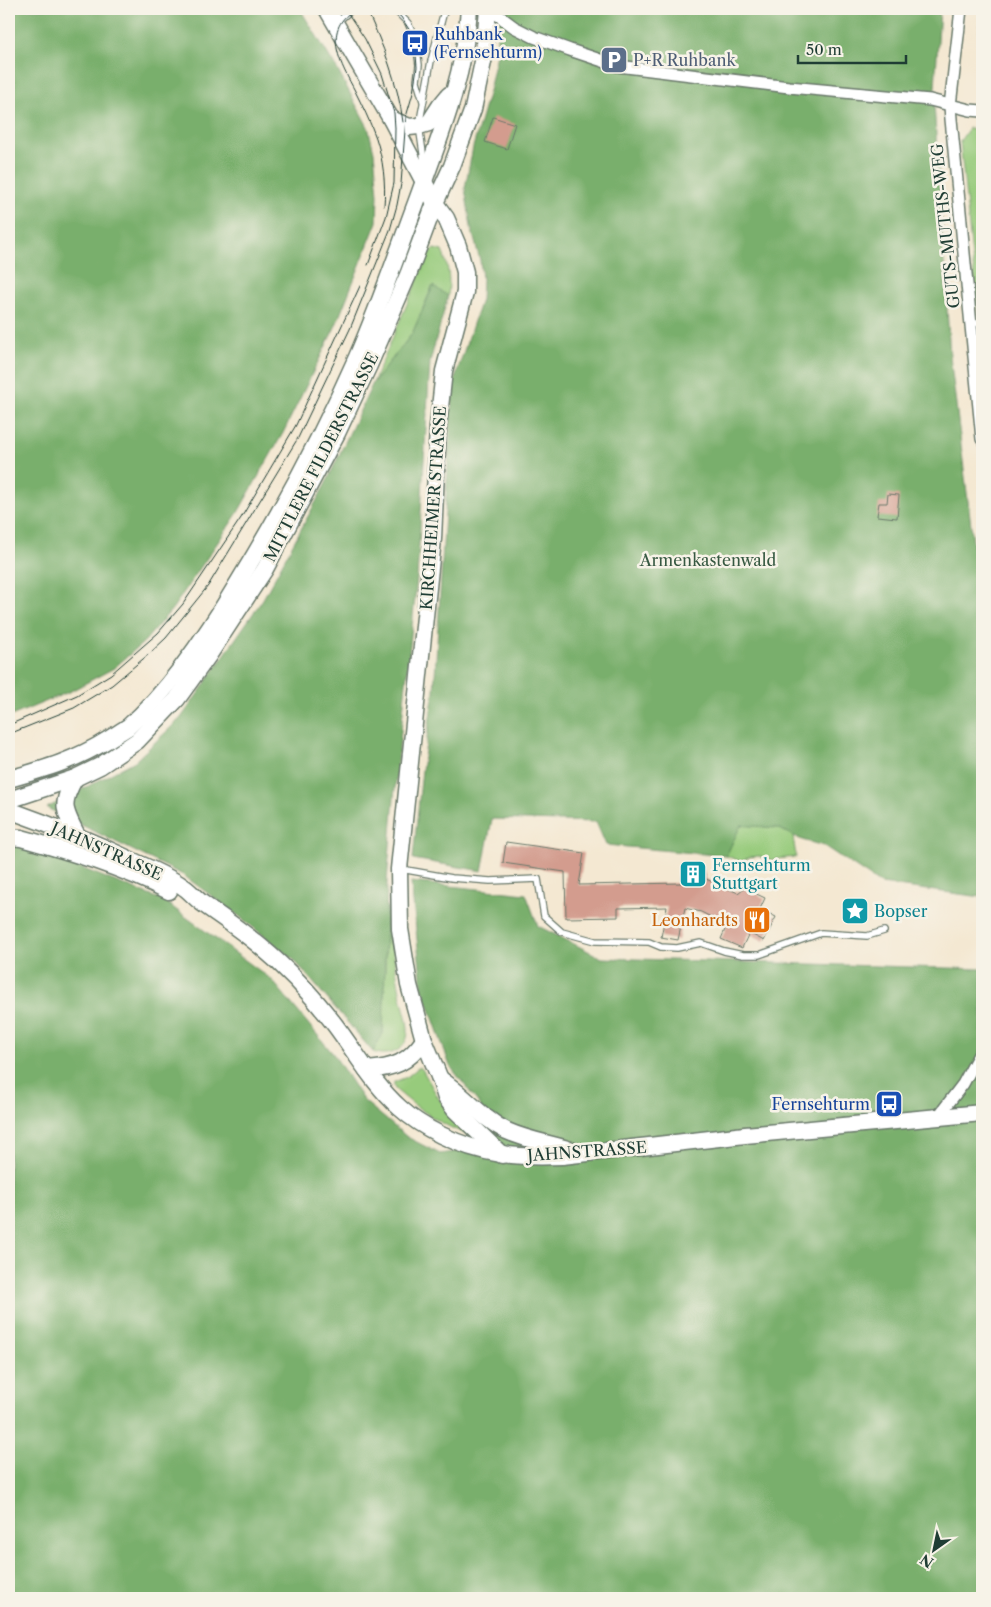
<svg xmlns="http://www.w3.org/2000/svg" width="991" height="1607" font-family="'Libre Caslon Text',serif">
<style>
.green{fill:#97cb7c;stroke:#5b8458}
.forest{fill:#79af6c;stroke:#4c7650}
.building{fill:#d39c8e}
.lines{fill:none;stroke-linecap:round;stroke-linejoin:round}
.lane-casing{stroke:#6a796b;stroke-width:8}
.street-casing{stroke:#6a796b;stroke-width:14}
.secondary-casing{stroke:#6a796b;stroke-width:19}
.lane{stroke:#fff;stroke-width:5.5}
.street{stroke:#fff;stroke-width:11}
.secondary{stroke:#fff;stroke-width:16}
.tram{stroke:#1f3d34;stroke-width:1}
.labels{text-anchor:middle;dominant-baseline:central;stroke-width:5;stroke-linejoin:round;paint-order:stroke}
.transit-label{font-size:16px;fill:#164399;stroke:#f7f3e8;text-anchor:start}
.service-label{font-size:16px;fill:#4e5e75;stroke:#f7f3e8;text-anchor:start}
.street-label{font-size:16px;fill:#1f3d34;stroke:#f7f3e8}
.park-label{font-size:16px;fill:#375942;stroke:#f7f3e8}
.culture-label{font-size:16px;fill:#0d838f;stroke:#f7f3e8;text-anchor:start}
.food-label{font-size:16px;fill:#c56008;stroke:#f7f3e8;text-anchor:end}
</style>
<rect width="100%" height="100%" fill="#f7f3e8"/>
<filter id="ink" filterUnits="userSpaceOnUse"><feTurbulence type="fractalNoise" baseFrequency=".02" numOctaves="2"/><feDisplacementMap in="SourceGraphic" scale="10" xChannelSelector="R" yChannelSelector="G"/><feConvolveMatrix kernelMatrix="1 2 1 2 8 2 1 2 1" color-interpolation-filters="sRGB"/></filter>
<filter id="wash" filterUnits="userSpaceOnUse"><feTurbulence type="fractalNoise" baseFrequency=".0096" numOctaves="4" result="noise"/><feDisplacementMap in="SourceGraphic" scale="20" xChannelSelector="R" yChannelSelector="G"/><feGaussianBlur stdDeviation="1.12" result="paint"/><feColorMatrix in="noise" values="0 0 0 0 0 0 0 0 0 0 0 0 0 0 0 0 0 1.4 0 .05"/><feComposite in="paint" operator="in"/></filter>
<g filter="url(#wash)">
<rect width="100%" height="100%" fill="#f4e8d2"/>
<g class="green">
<polygon points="981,9 982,9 982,85 975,85"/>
<polygon points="969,128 982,129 982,317 978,313 960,141"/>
<path d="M 434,249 L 442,251 C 449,267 450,279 448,296 L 432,287 L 412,334 L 373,383 L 429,253 Z"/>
<polygon points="740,825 778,828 793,836 796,857 767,860 759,856 750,857 741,861 726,856"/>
<path d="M 387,905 C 392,934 394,963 400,992 C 402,1005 411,1026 407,1038 C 402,1053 386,1057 373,1052 L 383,1032 Z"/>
<path d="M 419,1067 L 422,1069 L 439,1099 L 474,1137 C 444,1127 419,1110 395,1089 L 394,1086 L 394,1082 L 407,1077 Z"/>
</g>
<g class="forest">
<polygon points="9,9 300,9 337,69 368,127 374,152 376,172 378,195 377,222 336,325 283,433 237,514 173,608 144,642 114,668 71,691 9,717"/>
<polygon points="497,9 940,9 934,103 950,356 982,614 982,897 881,884 824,846 802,840 778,828 741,825 726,856 606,845 596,822 492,819 482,871 413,859 422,770 434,692 453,384 481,300 482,279 480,260 471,227 465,188 473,147 489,91 497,54"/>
<polygon points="433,286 448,296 430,362 417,578 394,798 387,881 383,1032 373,1052 294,960 239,916 183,875 47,808 135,761 181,718 263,599 325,485 373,383 412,334"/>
<polygon points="9,842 16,842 164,901 271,979 334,1055 363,1100 407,1137 440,1154 497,1145 480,1105 450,1066 422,987 411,882 526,894 538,926 602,958 982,969 982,1598 9,1598"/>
</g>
<g id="blocks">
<g class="building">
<polygon points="493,117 515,124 507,149 485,142"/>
<polygon points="888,494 899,495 897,518 877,516 879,503 887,503"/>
<polygon points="506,842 584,853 579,885 681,883 683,868 689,864 697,863 703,868 706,879 738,893 744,888 765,898 760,909 776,917 764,941 749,933 742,948 721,939 727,925 701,912 685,908 678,940 661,937 667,907 618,908 618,917 566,918 565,872 503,863"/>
</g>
</g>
</g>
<g filter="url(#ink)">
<use href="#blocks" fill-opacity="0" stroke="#6a796b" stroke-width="1"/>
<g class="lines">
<g class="lane-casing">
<g id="lane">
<polyline points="394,9 408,23 416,42 419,65 417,81 423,101"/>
<polyline points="339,24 341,19 352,9"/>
<polyline points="424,165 423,153 419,126 431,61 443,15 446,9"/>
<polyline points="971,323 982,323"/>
<polyline points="401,869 452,878 490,881 538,879 544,916 562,932 595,941 649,942 661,947 677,948 701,943 724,951 743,955 759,955 821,933 867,936 884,931"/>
</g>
</g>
<g class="street-casing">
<g id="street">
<polyline points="490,9 514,27 534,37 570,50 618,66 789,87 930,100 970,110 982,111"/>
<polyline points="961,9 950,106 951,119 982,439"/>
<polyline points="937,1118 963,1084 982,1049"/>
</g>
</g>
<g class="secondary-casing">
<g id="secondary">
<polyline points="327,9 391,119 435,203 446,218 458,246 465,272 465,292 444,371 438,426 433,539 399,869 400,929 409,985 424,1040 440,1079 446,1098 455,1110 502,1155"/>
<polyline points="391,119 409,127 419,126 429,123 440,106 449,95"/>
<path d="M 75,778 C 60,804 64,810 77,835"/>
<path d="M 9,779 C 45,769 76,760 109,739 C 115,735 122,731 128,727 C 171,689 210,630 239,581 C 283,509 323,434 357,357 C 379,307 397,254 416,203 C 439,139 465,77 469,9"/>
<polyline points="9,800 75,778 100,766 137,741 177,699 208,656 265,569 337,433 369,365 408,275 435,203 452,166 473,109 484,57 488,9"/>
<path d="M 9,810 C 51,825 91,841 131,860 C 148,868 166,875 182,886 C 189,890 195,898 202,903 C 221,917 241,930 260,946 C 288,969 313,996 335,1025 C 356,1053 374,1085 400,1108 C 412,1119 427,1128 441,1135 C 482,1155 518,1158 562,1156 L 745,1135 L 982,1113"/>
<path d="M 9,837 L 21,838 C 72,852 121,867 169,891"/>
<path d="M 367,1070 C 394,1068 408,1063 424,1040"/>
<path d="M 440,1079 C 464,1095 481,1118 507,1131 C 529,1141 554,1144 577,1152"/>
</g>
</g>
<use href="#lane" class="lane"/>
<use href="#street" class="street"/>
<use href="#secondary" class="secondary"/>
<g class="tram">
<polyline points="345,9 365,39 382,74 394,113 395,128 394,183 386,217 368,265"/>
<path d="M 356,9 C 321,28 340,63 354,89 C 362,105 370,121 376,138 C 383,159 386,183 384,206"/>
<path d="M 366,9 C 383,44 398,83 403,122"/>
<polyline points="9,725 77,695 111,674 158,633 183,604 241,518 296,425 360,286"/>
<polyline points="9,734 74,708 112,685 149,654 166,638 208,586 298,438 350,329 390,230 397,205 401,184 406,117 413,93 417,67 415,43 412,34 401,17 390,9"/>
</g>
</g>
</g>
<defs>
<g id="bus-square" transform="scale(1.4375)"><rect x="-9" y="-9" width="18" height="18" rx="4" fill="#1a4fb4" stroke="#f7f3e8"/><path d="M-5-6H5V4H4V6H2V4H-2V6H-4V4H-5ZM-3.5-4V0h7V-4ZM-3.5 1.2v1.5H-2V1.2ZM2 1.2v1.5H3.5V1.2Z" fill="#fff"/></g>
<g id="parking-square" transform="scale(1.4375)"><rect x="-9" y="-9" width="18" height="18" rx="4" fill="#5c6f8a" stroke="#f7f3e8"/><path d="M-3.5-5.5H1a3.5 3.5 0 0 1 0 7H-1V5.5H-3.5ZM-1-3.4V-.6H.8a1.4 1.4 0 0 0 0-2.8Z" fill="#fff"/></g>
<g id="building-square" transform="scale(1.4375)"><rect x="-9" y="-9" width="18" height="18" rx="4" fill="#0f9aa8" stroke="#f7f3e8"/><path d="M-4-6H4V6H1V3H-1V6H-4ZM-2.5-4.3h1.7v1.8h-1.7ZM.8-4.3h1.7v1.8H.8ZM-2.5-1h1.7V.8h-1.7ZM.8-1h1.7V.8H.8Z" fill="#fff"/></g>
<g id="sight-square" transform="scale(1.4375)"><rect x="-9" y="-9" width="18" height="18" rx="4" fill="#0f9aa8" stroke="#f7f3e8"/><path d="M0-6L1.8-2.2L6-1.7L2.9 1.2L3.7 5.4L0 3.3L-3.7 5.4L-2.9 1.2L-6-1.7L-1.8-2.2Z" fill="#fff"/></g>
<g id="restaurant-square" transform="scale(1.4375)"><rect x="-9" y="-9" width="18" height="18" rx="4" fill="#e8710a" stroke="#f7f3e8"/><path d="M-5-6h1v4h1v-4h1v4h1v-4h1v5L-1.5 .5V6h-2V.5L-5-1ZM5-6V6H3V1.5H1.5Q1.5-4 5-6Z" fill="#fff"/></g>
</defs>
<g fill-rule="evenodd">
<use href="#bus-square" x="415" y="43"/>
<use href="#parking-square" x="614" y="60"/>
<use href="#building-square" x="693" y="874"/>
<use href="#sight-square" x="855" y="911"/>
<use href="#restaurant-square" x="757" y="920"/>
<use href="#bus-square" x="889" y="1104"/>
</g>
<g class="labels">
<g class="transit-label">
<text x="434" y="34">Ruhbank<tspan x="434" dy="18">(Fernsehturm)</tspan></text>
<text x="870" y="1104" text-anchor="end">Fernsehturm</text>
</g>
<g class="service-label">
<text x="633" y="60">P+R Ruhbank</text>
</g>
<g class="street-label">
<text transform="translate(945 226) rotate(-96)">GUTS-MUTHS-WEG</text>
<text transform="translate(321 457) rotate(-63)">MITTLERE FILDERSTRASSE</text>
<text transform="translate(433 508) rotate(-86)">KIRCHHEIMER STRASSE</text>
<text transform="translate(107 851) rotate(24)">JAHNSTRASSE</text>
<text transform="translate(587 1151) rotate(-4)">JAHNSTRASSE</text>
</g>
<g class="park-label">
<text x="708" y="560">Armenkastenwald</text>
</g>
<g class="culture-label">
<text x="712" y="865">Fernsehturm<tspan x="712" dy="18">Stuttgart</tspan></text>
<text x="874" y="911">Bopser</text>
</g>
<g class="food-label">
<text x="738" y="920">Leonhardts</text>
</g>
</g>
<rect width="991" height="1607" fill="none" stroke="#f7f3e8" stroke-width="30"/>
<g transform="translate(934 1550) rotate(213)" stroke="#f7f3e8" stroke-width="4" paint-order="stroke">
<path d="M0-4L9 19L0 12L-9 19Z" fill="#1f3d34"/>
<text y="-8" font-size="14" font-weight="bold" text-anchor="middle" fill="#1f3d34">N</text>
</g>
<path d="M798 55v8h108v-8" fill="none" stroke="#1f3d34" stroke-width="2.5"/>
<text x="806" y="55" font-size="15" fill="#1f3d34" stroke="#f7f3e8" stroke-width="4" paint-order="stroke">50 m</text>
</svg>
